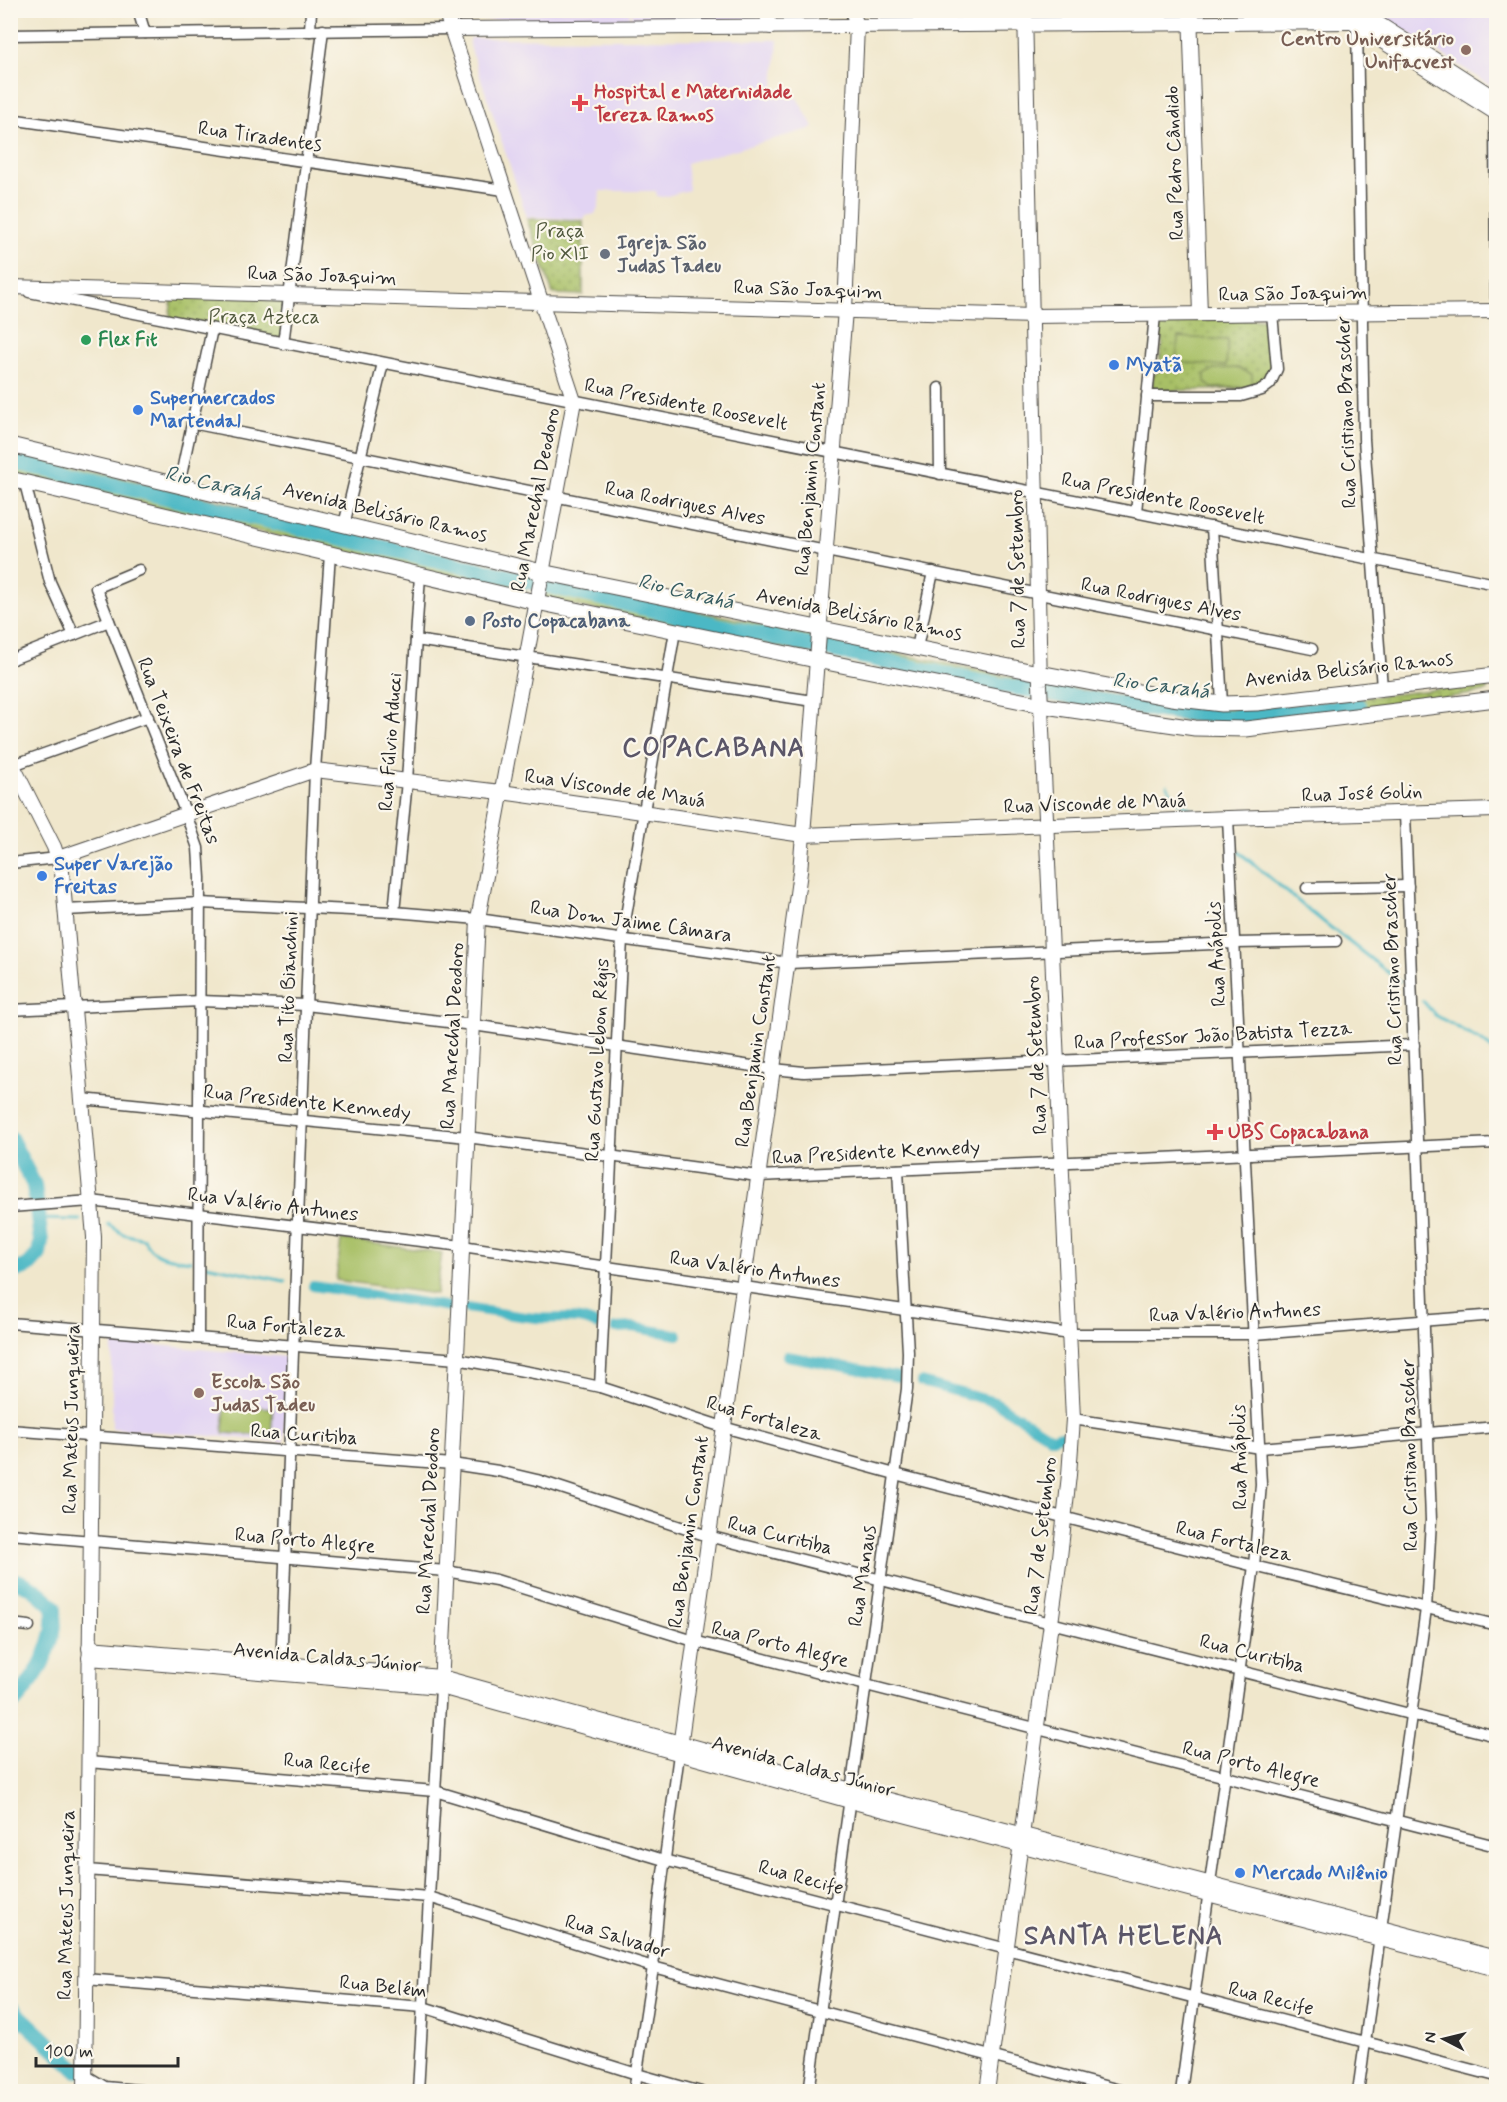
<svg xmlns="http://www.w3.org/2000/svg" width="1507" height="2102" font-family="Mynerve,sans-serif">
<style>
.built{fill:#e2d4f3}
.grass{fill:url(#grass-dots);stroke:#6a7648;stroke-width:1.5}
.garden{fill:#a8c066;stroke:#6a7648;stroke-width:1.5}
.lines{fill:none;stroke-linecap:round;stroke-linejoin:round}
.stream{stroke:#4bb8c5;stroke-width:3}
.canal{stroke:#4bb8c5;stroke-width:10}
.river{stroke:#4bb8c5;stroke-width:16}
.street-casing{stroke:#494743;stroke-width:13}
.secondary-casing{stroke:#494743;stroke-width:16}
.primary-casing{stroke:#494743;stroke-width:17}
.street{stroke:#fff;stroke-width:10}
.secondary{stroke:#fff;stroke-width:14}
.primary{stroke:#fff;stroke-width:15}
.education-dot{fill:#8d6e63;stroke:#fbf7ec;stroke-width:2}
.health-dot{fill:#e0444e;stroke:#fbf7ec;stroke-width:2}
.worship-dot{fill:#6b7280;stroke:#fbf7ec;stroke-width:2}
.leisure-dot{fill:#2e9e5b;stroke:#fbf7ec;stroke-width:2}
.shop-dot{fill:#3f7fe0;stroke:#fbf7ec;stroke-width:2}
.service-dot{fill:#5c6f8a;stroke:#fbf7ec;stroke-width:2}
.labels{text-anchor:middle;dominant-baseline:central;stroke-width:4.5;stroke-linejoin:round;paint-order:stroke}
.education-label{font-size:20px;font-weight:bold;fill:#785e54;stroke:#fbf7ec;text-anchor:end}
.health-label{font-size:20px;font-weight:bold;fill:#be3a42;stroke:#fbf7ec;text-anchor:start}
.street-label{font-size:20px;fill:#2b2b2b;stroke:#fbf7ec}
.park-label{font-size:20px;fill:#50583d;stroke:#fbf7ec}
.worship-label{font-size:20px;font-weight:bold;fill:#5b616d;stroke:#fbf7ec;text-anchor:start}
.leisure-label{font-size:20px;font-weight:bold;fill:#27864d;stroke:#fbf7ec;text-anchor:start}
.shop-label{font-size:20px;font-weight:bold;fill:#366cbe;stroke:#fbf7ec;text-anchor:start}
.service-label{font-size:20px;font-weight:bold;fill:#4e5e75;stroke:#fbf7ec;text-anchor:start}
.water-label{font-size:21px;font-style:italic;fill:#365c61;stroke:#fbf7ec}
.district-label{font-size:26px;font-weight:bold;letter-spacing:1.5px;fill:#5b5668;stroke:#fbf7ec}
</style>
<defs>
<pattern id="grass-dots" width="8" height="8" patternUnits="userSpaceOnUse" patternTransform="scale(1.5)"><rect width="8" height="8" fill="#a8c066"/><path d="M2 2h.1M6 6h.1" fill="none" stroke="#899c54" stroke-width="1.8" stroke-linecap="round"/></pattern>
</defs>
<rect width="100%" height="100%" fill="#fbf7ec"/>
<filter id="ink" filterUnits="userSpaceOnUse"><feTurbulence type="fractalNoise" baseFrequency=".0167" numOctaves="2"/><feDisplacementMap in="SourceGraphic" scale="12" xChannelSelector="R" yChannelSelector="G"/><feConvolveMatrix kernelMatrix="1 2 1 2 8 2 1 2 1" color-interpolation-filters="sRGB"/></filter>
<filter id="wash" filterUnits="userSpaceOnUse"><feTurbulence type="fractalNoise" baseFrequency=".008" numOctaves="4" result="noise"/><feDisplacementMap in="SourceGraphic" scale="24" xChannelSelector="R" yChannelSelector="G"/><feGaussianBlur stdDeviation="1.35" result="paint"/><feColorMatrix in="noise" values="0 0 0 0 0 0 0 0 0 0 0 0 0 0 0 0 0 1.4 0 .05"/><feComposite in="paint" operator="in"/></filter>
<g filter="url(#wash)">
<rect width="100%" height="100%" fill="#f0e7cc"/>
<g class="built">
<polygon points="754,10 758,21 631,20 632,11"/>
<polygon points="483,11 483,10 630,11 629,20 483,20"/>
<polygon points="1375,11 1496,11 1496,89"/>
<polygon points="470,38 778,40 773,97 797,98 814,128 686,163 689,190 663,197 657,196 656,191 600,191 599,205 595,214 585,216 585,219 527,217 469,43"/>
<polygon points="112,1341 287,1357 284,1442 112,1428"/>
</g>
<g class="grass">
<polygon points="1195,10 1318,10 1323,13 1199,15 1196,14"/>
<polygon points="527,219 583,221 583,295 553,294"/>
<polygon points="173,291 290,295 283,344 169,320"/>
<polygon points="1268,319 1274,361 1269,375 1257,385 1242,389 1155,391 1152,388 1153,375 1160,370 1158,362 1161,360 1159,356 1161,355 1160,351 1163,345 1161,341 1163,339 1157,334 1159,320"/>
<polygon points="11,450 528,576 525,594 11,473"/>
<polygon points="541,580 809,633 812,636 809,654 538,598"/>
<polygon points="827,639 1027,680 1030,682 1030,694 1027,695 822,654 824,640"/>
<polygon points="1049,684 1145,700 1277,707 1486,684 1487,690 1484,692 1294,721 1213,725 1047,701"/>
</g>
<g class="garden">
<polygon points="1178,337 1228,340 1226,366 1176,362"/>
<polygon points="1238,368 1252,374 1252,383 1247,387 1212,388 1205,382 1205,375 1214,369"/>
<polygon points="341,1239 442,1253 436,1294 336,1280"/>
<polygon points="225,1405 273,1408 271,1436 223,1433"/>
</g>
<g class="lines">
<g class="stream">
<polyline points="1132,705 1132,712"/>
<polyline points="1167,785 1175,799 1193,810"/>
<polyline points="1239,852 1311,912 1399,981"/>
<polyline points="1423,1001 1435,1015 1482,1041 1496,1052"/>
<polyline points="38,1219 80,1220"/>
<path d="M 108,1224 L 123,1234 L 144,1239 C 152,1259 172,1258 191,1261"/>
<polyline points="206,1265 285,1281"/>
</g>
<g class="canal">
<polyline points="313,1286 450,1307"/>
<path d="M 466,1308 C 489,1311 513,1316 536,1318 C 557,1320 578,1314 597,1325"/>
<polyline points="616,1328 633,1327 678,1335"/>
<polyline points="787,1356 899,1377"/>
<polyline points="921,1382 995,1402 1052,1438 1061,1435"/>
</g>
<g class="river">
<polyline points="10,461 722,626 981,682 1157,710 1228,717 1359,706"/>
<polyline points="10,1138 34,1185 41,1241 39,1254 28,1266 10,1272"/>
<path d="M 10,1580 C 29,1582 40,1594 54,1607 C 54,1616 55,1627 52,1636 C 46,1661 29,1688 10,1706"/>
<polyline points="10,2007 77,2070"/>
</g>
</g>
</g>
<g filter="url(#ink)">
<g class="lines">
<g class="street-casing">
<g id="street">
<polyline points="138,10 145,33"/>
<polyline points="1357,25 1364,439 1382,688"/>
<polyline points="310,31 311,10"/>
<polyline points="10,35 451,29"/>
<polyline points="1495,112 1496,298"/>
<polyline points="10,119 504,190"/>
<polyline points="29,292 1496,584"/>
<polyline points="283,344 323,30"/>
<polyline points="939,388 940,474"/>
<polyline points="1147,396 1241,396 1262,390 1270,384 1277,369 1272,313"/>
<polyline points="192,423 1312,649"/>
<polyline points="25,483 50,582 74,635"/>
<polyline points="179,485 212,329"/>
<polyline points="1136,512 1155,315"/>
<polyline points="344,525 383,363"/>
<polyline points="1212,527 1222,704"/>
<polyline points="139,570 96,588 186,814 198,848 200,878 198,1338"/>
<polyline points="416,640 813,701"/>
<polyline points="917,648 933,572"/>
<polyline points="10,660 109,621"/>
<polyline points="13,765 148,717"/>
<polyline points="10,863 58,858"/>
<polyline points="1307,888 1408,886"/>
<polyline points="66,910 200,903 394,912 478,919 789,963 1235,943 1336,941"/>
<polyline points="394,912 407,781 420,575"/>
<polyline points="10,1010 200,1001 306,1005 473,1025 773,1069 804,1072 1414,1045"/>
<polyline points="82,1099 467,1137 758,1176 1496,1143"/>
<polyline points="10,1207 91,1201 462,1246 1070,1334 1255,1334 1496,1315"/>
<polyline points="10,1323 457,1359 545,1375 600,1387 723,1427 895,1474 1254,1566 1496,1625"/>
<polyline points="600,1387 622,939 675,631"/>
<polyline points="1073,1419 1260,1448 1496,1427"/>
<polyline points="10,1430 452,1464 498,1471 537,1480 708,1536 1496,1736"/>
<polyline points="10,1534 446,1571 496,1580 694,1641 1496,1846"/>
<polyline points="10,1624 29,1626"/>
<polyline points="281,1670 315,770 330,554"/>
<polyline points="88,1762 435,1791 664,1860 1496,2076"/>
<polyline points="87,1870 429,1897 653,1967 1127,2092"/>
<polyline points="86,1979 423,2007 637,2074 701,2092"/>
<polyline points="85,2075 105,2087 159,2092"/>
<polyline points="418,2092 441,1687"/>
<polyline points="634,2092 653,1967 659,1903 679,1754"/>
<polyline points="809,2092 907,1389 908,1352 898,1170"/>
<polyline points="1181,2092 1254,1566 1261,1484 1228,818"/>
<polyline points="1358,2092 1426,1609 1431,1520 1405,813"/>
</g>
</g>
<g class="secondary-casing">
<g id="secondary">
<polyline points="765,10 771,27"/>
<polyline points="1190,10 1200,314"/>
<polyline points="1333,10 1496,113"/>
<polyline points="1357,10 1496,99"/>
<polyline points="451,29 1352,22"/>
<polyline points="10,287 1032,316 1496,311"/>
<polyline points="10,760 54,847 62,872 94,1237 85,2092"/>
<polyline points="58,858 315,770 501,792 803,835 1228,818 1496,810"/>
<polyline points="89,1648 441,1677 851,1790 1496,1958"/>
<polyline points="89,1658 441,1687 850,1801 1496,1969"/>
<polyline points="441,1687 478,919 574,401 445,10"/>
<polyline points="679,1754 800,872 845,310 857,26 852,10"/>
<polyline points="987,2092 1060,1557 1069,1475 1073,1419 1040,685 1025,10"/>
</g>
</g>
<g class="primary-casing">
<g id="primary">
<polyline points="10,445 546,573 1029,671 1171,698 1222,704 1257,703 1496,675"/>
<polyline points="10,479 527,600 816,660 1052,707 1195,728 1246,729 1496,699"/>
</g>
</g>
<use href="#street" class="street"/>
<use href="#secondary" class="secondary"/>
<use href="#primary" class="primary"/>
</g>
</g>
<g class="education-dot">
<circle cx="1466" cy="50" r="6"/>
<circle cx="199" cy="1393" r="6"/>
</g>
<g class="health-dot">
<path d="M577 94h6v6h6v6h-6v6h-6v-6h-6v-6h6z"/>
<path d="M1212 1123h6v6h6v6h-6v6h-6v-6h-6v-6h6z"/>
</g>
<circle class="worship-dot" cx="605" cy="254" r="6"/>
<circle class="leisure-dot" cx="86" cy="340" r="6"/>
<g class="shop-dot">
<circle cx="1114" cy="365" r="6"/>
<circle cx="138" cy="410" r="6"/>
<circle cx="42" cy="876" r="6"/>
<circle cx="1240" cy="1873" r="6"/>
</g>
<circle class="service-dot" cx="470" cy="621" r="6"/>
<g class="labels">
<g class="education-label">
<text x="1454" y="39">Centro Universitário<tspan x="1454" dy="23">Unifacvest</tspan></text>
<text x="211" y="1382" text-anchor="start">Escola São<tspan x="211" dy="23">Judas Tadeu</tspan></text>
</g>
<g class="health-label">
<text x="594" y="92">Hospital e Maternidade<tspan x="594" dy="23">Tereza Ramos</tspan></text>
<text x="1228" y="1132">UBS Copacabana</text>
</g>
<g class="street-label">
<text transform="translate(260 137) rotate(8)">Rua Tiradentes</text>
<text transform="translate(1175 163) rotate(-92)">Rua Pedro Cândido</text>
<text transform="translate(322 276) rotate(2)">Rua São Joaquim</text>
<text transform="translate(808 290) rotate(2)">Rua São Joaquim</text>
<text transform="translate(1293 294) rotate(-1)">Rua São Joaquim</text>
<text transform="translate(686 405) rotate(11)">Rua Presidente Roosevelt</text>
<text transform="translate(1347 412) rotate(-92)">Rua Cristiano Brascher</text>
<text transform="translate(811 479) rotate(-85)">Rua Benjamin Constant</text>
<text transform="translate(1163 499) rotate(11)">Rua Presidente Roosevelt</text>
<text transform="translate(536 500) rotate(-79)">Rua Marechal Deodoro</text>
<text transform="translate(685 504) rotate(11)">Rua Rodrigues Alves</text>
<text transform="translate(385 513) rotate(13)">Avenida Belisário Ramos</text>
<text transform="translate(1018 569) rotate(-91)">Rua 7 de Setembro</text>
<text transform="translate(1161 600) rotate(11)">Rua Rodrigues Alves</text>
<text transform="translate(859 615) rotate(11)">Avenida Belisário Ramos</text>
<text transform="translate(1349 670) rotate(-6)">Avenida Belisário Ramos</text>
<text transform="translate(391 742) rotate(-86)">Rua Fúlvio Aducci</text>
<text transform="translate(178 751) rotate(69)">Rua Teixeira de Freitas</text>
<text transform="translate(615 789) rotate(8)">Rua Visconde de Mauá</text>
<text transform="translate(1362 794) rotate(-2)">Rua José Golin</text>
<text transform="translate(1095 804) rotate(-2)">Rua Visconde de Mauá</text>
<text transform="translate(631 922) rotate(8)">Rua Dom Jaime Câmara</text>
<text transform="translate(1217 954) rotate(-93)">Rua Anápolis</text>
<text transform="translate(1393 969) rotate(-92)">Rua Cristiano Brascher</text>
<text transform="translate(289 987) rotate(-88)">Rua Tito Bianchini</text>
<text transform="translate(453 1036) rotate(-87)">Rua Marechal Deodoro</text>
<text transform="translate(1213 1036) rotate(-3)">Rua Professor João Batista Tezza</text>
<text transform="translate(756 1051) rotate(-82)">Rua Benjamin Constant</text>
<text transform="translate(1037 1055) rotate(-93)">Rua 7 de Setembro</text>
<text transform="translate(598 1060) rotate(-87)">Rua Gustavo Lebon Régis</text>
<text transform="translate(307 1103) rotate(6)">Rua Presidente Kennedy</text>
<text transform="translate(876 1153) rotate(-3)">Rua Presidente Kennedy</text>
<text transform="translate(273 1205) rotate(7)">Rua Valério Antunes</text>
<text transform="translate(755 1270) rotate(8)">Rua Valério Antunes</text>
<text transform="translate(1235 1313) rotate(-2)">Rua Valério Antunes</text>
<text transform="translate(286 1327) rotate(5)">Rua Fortaleza</text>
<text transform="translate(72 1419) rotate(-89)">Rua Mateus Junqueira</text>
<text transform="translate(764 1419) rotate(16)">Rua Fortaleza</text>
<text transform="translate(304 1435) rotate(4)">Rua Curitiba</text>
<text transform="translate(1410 1455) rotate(-91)">Rua Cristiano Brascher</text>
<text transform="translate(1240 1457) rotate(-91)">Rua Anápolis</text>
<text transform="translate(429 1521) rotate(-87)">Rua Marechal Deodoro</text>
<text transform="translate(689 1532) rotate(-82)">Rua Benjamin Constant</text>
<text transform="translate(780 1536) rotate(14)">Rua Curitiba</text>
<text transform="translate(1041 1536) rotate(-83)">Rua 7 de Setembro</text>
<text transform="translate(305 1541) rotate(5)">Rua Porto Alegre</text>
<text transform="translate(1234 1542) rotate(14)">Rua Fortaleza</text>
<text transform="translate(863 1576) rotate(-82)">Rua Manaus</text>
<text transform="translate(780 1645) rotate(14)">Rua Porto Alegre</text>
<text transform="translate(1252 1654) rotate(14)">Rua Curitiba</text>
<text transform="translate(327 1658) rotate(5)">Avenida Caldas Júnior</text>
<text transform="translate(327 1764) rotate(5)">Rua Recife</text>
<text transform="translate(1251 1765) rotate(14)">Rua Porto Alegre</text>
<text transform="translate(803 1767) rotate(15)">Avenida Caldas Júnior</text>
<text transform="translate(801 1878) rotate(15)">Rua Recife</text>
<text transform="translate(67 1905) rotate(-89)">Rua Mateus Junqueira</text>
<text transform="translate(617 1937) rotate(17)">Rua Salvador</text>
<text transform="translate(383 1987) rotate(6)">Rua Belém</text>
<text transform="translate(1271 1999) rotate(14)">Rua Recife</text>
</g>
<g class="park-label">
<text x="560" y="231">Praça<tspan x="560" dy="23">Pio XII</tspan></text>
<text x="264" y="317">Praça Azteca</text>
</g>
<g class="worship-label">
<text x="617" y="243">Igreja São<tspan x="617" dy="23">Judas Tadeu</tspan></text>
</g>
<g class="leisure-label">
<text x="98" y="340">Flex Fit</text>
</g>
<g class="shop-label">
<text x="1126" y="365">Myatã</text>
<text x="150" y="398">Supermercados<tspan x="150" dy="23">Martendal</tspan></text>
<text x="54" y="864">Super Varejão<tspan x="54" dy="23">Freitas</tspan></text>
<text x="1252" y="1873">Mercado Milênio</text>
</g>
<g class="service-label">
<text x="482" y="621">Posto Copacabana</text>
</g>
<g class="water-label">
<text transform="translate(213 484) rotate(13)">Rio Carahá</text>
<text transform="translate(686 592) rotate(13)">Rio Carahá</text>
<text transform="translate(1161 686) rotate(7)">Rio Carahá</text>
</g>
<g class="district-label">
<text x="714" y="749">COPACABANA</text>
<text x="1124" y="1937">SANTA HELENA</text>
</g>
</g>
<rect width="1507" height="2102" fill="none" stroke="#fbf7ec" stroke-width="36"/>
<g transform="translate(1444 2039) rotate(277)" stroke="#fbf7ec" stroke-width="4.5" paint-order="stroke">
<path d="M0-4.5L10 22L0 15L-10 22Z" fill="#2b2b2b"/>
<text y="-9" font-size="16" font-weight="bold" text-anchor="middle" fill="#2b2b2b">N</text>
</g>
<path d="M36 2057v9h142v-9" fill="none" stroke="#2b2b2b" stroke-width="3"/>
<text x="45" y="2057" font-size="18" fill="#2b2b2b" stroke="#fbf7ec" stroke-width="4.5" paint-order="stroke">100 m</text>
</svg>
